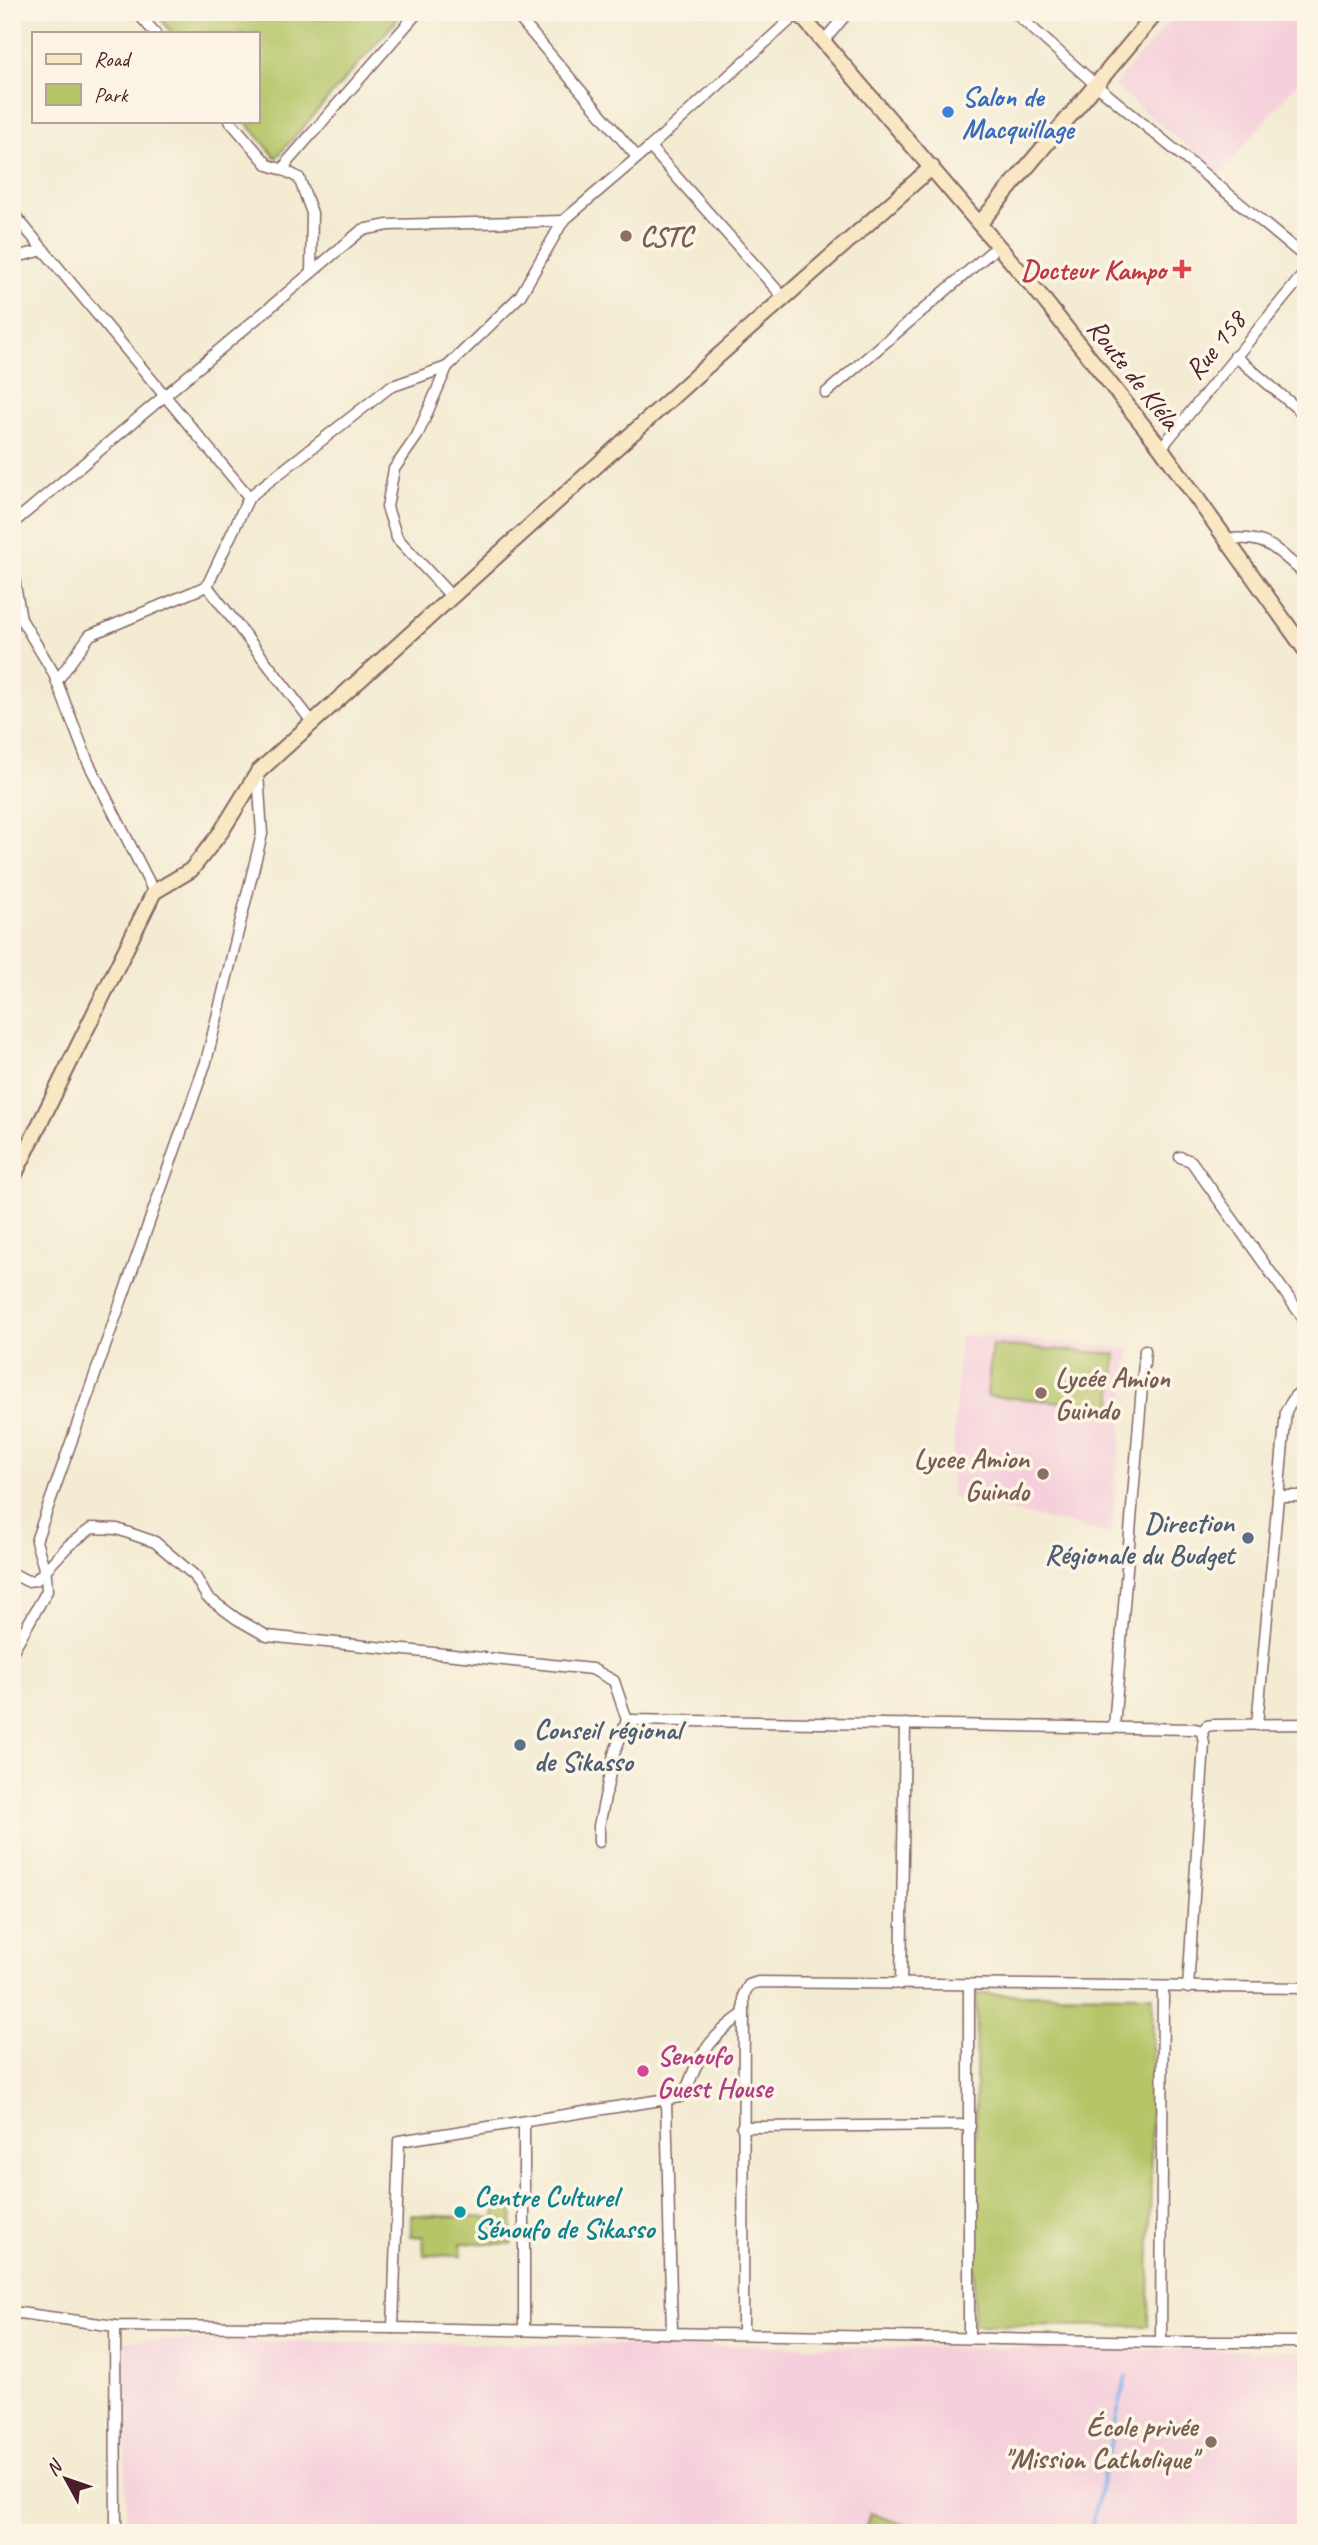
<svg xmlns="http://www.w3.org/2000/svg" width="1318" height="2545" font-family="Caveat,sans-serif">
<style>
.built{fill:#f5cfdb}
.green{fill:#b5c568;stroke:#80724a;stroke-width:2}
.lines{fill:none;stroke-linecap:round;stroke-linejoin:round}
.stream{stroke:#7ab0e8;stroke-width:3.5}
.street-casing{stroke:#856665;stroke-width:13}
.secondary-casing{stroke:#856665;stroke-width:18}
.street{stroke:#fff;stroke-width:10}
.secondary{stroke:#fae7c3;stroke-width:14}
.shop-dot{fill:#3f7fe0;stroke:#fcf5e5;stroke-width:2.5}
.education-dot{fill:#8d6e63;stroke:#fcf5e5;stroke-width:2.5}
.health-dot{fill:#e0444e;stroke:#fcf5e5;stroke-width:2.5}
.service-dot{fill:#5c6f8a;stroke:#fcf5e5;stroke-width:2.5}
.hotel-dot{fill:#d1479c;stroke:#fcf5e5;stroke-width:2.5}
.culture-dot{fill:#0f9aa8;stroke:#fcf5e5;stroke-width:2.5}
.labels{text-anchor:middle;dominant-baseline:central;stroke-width:7;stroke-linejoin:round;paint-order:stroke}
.shop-label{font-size:28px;font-weight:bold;fill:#366cbe;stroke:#fcf5e5;text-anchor:start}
.education-label{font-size:28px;font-weight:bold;fill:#785e54;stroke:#fcf5e5;text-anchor:start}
.health-label{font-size:28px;font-weight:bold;fill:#be3a42;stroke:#fcf5e5;text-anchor:end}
.street-label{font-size:28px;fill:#4a1f2b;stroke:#fcf5e5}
.service-label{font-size:28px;font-weight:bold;fill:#4e5e75;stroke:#fcf5e5;text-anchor:end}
.hotel-label{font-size:28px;font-weight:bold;fill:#b23c85;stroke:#fcf5e5;text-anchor:start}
.culture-label{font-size:28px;font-weight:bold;fill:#0d838f;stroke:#fcf5e5;text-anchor:start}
</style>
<rect width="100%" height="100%" fill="#fcf5e5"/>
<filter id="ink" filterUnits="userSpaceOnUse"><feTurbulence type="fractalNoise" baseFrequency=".0143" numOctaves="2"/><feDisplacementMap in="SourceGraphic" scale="14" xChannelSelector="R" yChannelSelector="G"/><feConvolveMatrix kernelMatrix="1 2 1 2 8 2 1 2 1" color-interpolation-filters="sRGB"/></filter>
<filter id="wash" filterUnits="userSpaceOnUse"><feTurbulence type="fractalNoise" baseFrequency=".00686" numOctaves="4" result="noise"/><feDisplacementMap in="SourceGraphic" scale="28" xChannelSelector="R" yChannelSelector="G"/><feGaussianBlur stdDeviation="1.57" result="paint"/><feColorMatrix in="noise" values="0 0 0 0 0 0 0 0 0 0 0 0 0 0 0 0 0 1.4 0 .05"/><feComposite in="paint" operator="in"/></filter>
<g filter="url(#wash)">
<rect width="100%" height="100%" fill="#f3ebd2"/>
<g class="built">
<polygon points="1176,12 1306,12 1306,72 1220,174 1114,86"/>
<polygon points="960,1335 1130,1349 1111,1534 950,1497"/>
<polygon points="125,2340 1306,2351 1306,2533 126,2533"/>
</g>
<g class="green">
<polygon points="155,12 404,12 276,158 245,121 257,121 257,33 172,33"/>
<polygon points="992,1345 1116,1354 1112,1406 987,1396"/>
<polygon points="977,1994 1153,1995 1149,2326 973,2325"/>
<polygon points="497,2198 505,2198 505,2201 513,2202 512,2244 461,2243 462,2256 424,2255 423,2237 411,2236 411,2215 495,2218"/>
<polygon points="870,2513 937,2533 864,2533"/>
</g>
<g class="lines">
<polyline class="stream" points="1090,2533 1126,2376"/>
</g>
</g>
<g filter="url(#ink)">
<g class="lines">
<g class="street-casing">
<g id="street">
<polyline points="137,12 155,33"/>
<polyline points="514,12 637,157"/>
<polyline points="1014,12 1096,85 1306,258"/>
<polyline points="823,42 848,12"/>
<polyline points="230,121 268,165 284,170 299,178 312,213 311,273"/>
<polyline points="650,147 785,299"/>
<polyline points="284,170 288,161 418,12"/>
<polyline points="12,212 249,497"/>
<polyline points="12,258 44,250"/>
<polyline points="1235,356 1306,416"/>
<polyline points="826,393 999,245"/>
<polyline points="1161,448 1306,271"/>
<polyline points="12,524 362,230 388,225 563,221"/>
<path d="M 1225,539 C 1269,535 1275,549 1306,575"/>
<polyline points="12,567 21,619 53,672 88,762 154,892"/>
<polyline points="207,586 313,723"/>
<polyline points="452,597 397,538 387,507 394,469 417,436 447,367 520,296 563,221 650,147 798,13"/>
<polyline points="57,681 90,635 207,586 249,497 390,387 447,367"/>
<polyline points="1180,1157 1191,1161 1306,1322"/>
<polyline points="1278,1496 1306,1496"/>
<polyline points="12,1573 27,1581 36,1580 69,1545 92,1528 117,1529 155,1542 195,1576 207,1597 237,1619 267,1636 592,1669 614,1681 627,1720 614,1754 599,1826 599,1842"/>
<polyline points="12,1652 47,1591 46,1575 36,1541 206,1062 262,834 258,773"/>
<polyline points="627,1720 1195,1729 1202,1731 1207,1726 1213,1725 1306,1724"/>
<polyline points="1257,1725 1286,1411 1295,1396 1306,1388"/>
<polyline points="1114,1727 1145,1350"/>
<polyline points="901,1984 905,1724"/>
<polyline points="1188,1988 1204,1744 1202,1731"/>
<polyline points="666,2101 672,2333"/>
<polyline points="524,2122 524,2330"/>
<polyline points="742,2127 970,2125"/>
<polyline points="12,2312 115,2326 393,2328 1161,2342 1306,2342"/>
<polyline points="115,2326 116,2533"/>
<path d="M 393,2328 L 399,2141 L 680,2097 C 689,2088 690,2079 695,2068 C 707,2043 722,2029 743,2014"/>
<polyline points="743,2334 744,1994 749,1985 758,1982 1306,1988"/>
<polyline points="969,2338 969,1985"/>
<polyline points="1161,2342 1163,1987"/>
</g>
</g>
<g class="secondary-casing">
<g id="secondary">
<polyline points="798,12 1040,295 1161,448 1306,651"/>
<polyline points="980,223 1157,12"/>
<polyline points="12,1180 154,892 191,870 221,832 258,772 699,373 932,167"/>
</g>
</g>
<use href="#street" class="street"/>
<use href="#secondary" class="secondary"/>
</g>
</g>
<circle class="shop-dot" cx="948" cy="112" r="7"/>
<g class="education-dot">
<circle cx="626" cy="236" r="7"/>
<circle cx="1041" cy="1393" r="7"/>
<circle cx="1043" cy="1474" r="7"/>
<circle cx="1211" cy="2442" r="7"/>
</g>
<path class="health-dot" d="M1178.5 258.5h7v7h7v7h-7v7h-7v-7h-7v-7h7z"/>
<g class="service-dot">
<circle cx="1248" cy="1538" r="7"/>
<circle cx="520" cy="1745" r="7"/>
</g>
<circle class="hotel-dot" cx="643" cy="2071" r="7"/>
<circle class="culture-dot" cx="460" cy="2212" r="7"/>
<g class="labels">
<g class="shop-label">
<text x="962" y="96">Salon de<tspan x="962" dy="32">Macquillage</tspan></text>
</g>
<g class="education-label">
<text x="640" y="236">CSTC</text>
<text x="1055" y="1377">Lycée Amion<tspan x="1055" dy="32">Guindo</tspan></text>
<text x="1029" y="1458" text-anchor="end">Lycee Amion<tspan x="1029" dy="32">Guindo</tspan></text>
<text x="1197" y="2426" text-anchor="end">École privée<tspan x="1197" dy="32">"Mission Catholique"</tspan></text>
</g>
<g class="health-label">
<text x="1166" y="269">Docteur Kampo</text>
</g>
<g class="street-label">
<text transform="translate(1215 345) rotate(-51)">Rue 158</text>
<text transform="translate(1134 374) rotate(52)">Route de Kléla</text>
</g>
<g class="service-label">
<text x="1234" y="1522">Direction<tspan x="1234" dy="32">Régionale du Budget</tspan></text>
<text x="534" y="1729" text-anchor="start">Conseil régional<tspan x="534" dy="32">de Sikasso</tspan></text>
</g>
<g class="hotel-label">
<text x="657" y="2055">Senoufo<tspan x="657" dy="32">Guest House</tspan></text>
</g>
<g class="culture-label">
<text x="474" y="2196">Centre Culturel<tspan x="474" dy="32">Sénoufo de Sikasso</tspan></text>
</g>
</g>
<rect width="1318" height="2545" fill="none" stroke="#fcf5e5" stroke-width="42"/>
<rect x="32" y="32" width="228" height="91" fill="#fcf5e5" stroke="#b59f9b" stroke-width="2"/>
<rect x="46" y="54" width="35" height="10" fill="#fae7c3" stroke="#b59f9b" stroke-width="2"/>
<text x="94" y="66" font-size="21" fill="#4a1f2b">Road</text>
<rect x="46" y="84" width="35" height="21" fill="#b5c568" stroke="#b59f9b" stroke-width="2"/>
<text x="94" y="102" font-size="21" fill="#4a1f2b">Park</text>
<g transform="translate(66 2479) rotate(310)" stroke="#fcf5e5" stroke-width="5" paint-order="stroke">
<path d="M0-5L12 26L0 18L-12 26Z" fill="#4a1f2b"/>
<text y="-10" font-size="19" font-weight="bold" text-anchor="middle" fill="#4a1f2b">N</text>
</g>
</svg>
